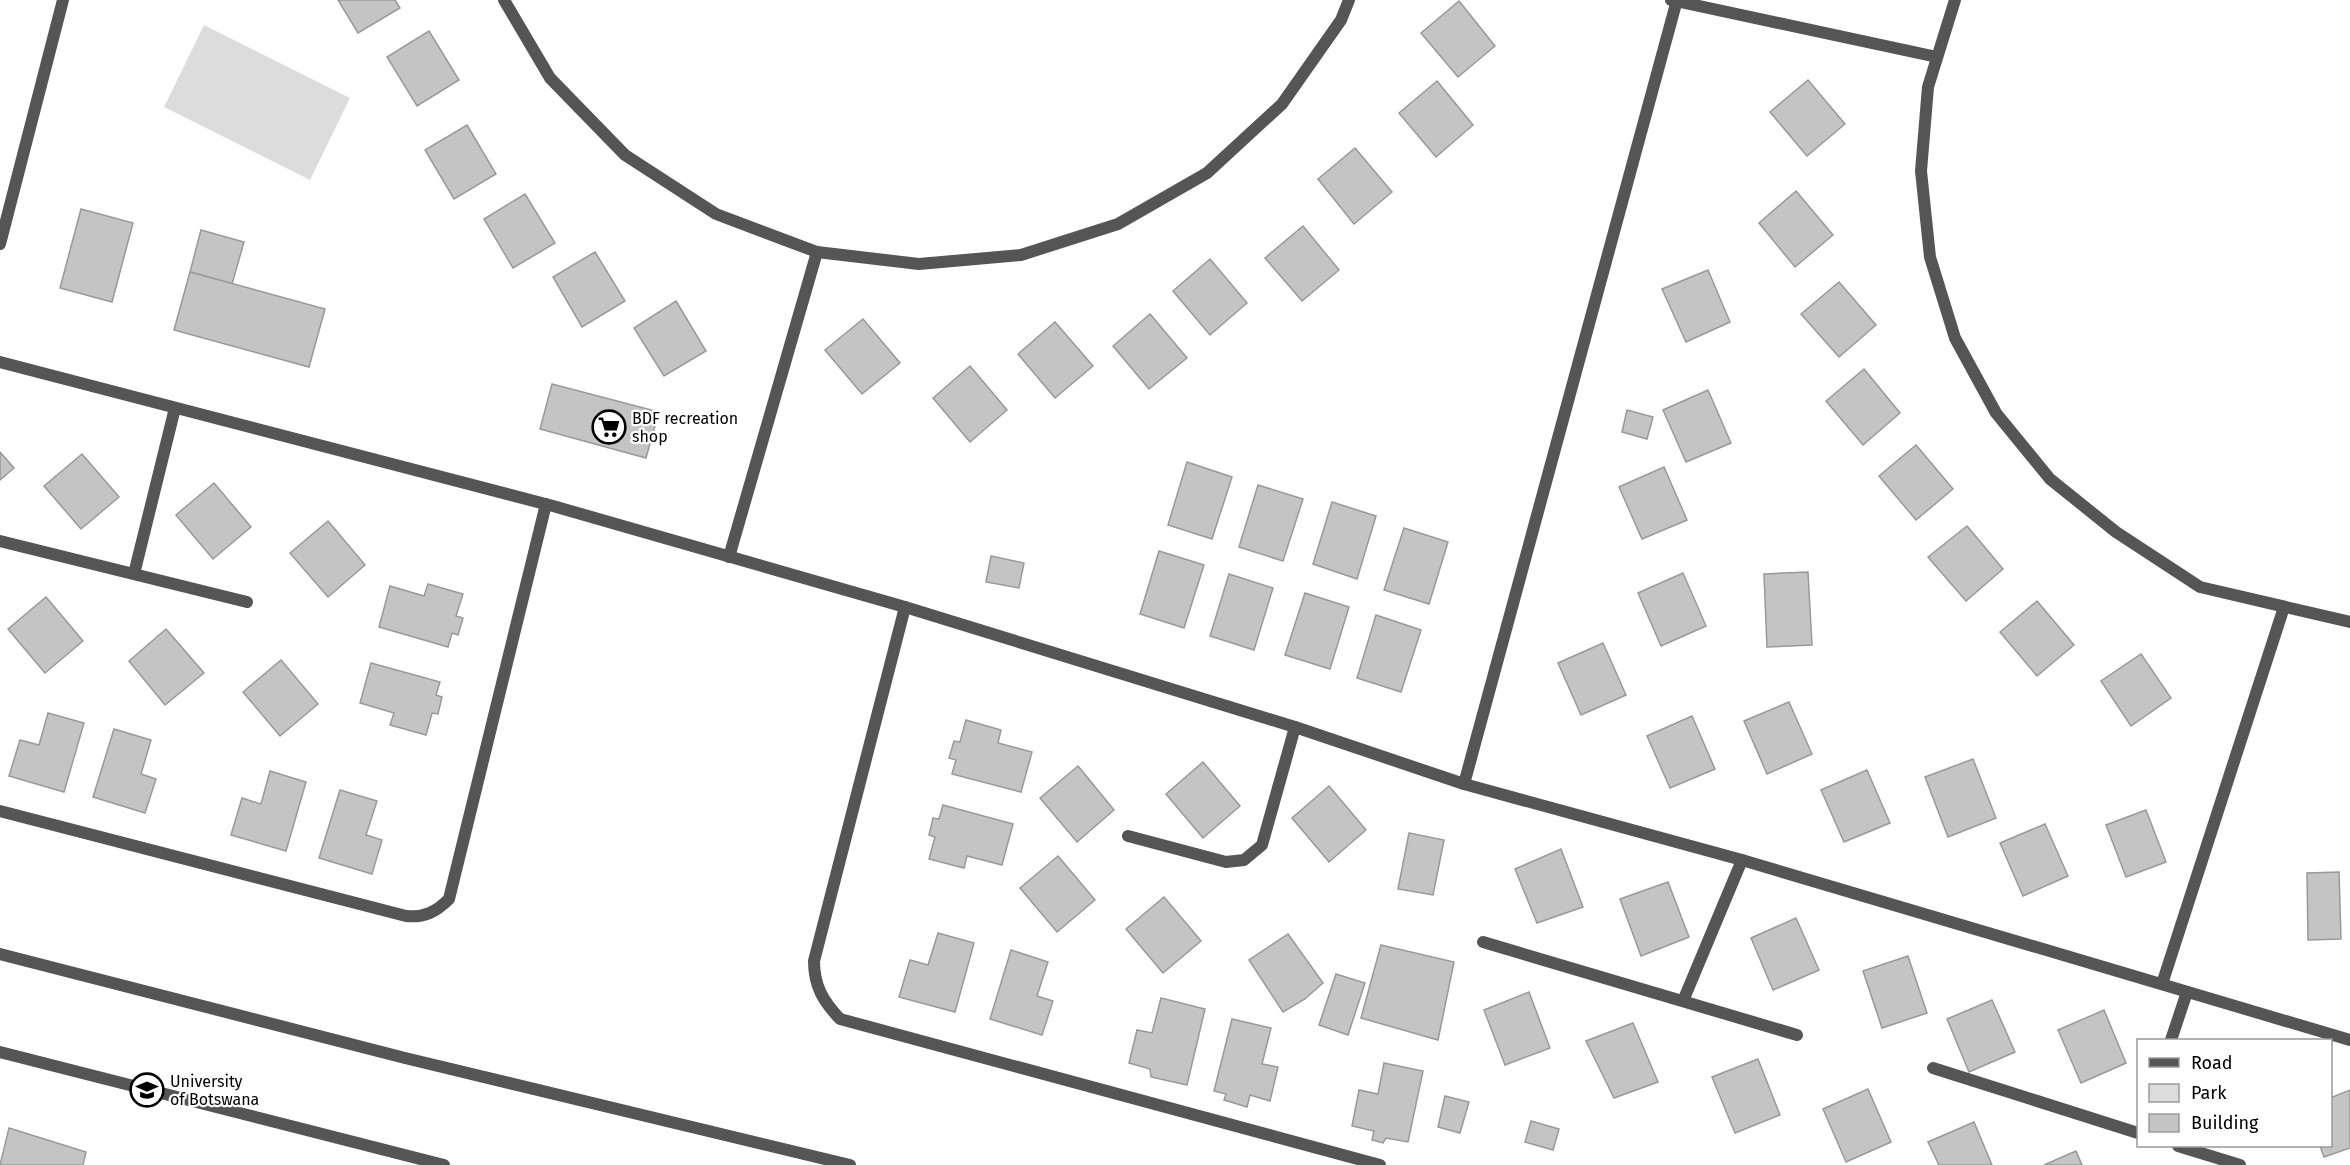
<svg xmlns="http://www.w3.org/2000/svg" width="2350" height="1165" font-family="'Fira Sans',sans-serif">
<style>
.green{fill:#dcdcdc}
.building{fill:#c4c4c4;stroke:#999;stroke-width:1.5}
.lines{fill:none;stroke-linecap:round;stroke-linejoin:round}
.lane{stroke:#555;stroke-width:12}
.street{stroke:#555;stroke-width:12}
.labels{text-anchor:middle;dominant-baseline:central;stroke-width:4.5;stroke-linejoin:round;paint-order:stroke}
.poi-label{font-size:16px;fill:#000;stroke:#fff;text-anchor:start}
</style>
<rect width="100%" height="100%" fill="#fff"/>
<polygon class="green" points="204,25 350,98 310,180 164,107"/>
<g class="building">
<polygon points="338,0 395,0 400,8 358,33"/>
<polygon points="1459,1 1495,46 1458,77 1421,33"/>
<polygon points="429,31 459,80 417,106 387,57"/>
<polygon points="1808,80 1845,124 1807,156 1770,112"/>
<polygon points="1437,81 1473,125 1436,157 1399,113"/>
<polygon points="467,125 496,174 454,199 425,150"/>
<polygon points="1355,148 1392,192 1354,224 1318,179"/>
<polygon points="1796,191 1833,235 1795,267 1759,223"/>
<polygon points="525,194 555,243 513,268 484,219"/>
<polygon points="81,209 133,223 112,302 60,288"/>
<polygon points="1303,226 1339,270 1302,301 1265,258"/>
<polygon points="201,230 244,242 232,284 190,272"/>
<polygon points="595,252 625,301 582,327 553,277"/>
<polygon points="1210,259 1247,303 1210,335 1173,291"/>
<polygon points="1708,270 1730,322 1686,342 1662,289"/>
<polygon points="190,272 325,309 309,367 174,330"/>
<polygon points="1839,282 1876,325 1839,357 1801,314"/>
<polygon points="676,301 706,351 664,376 634,328"/>
<polygon points="1150,314 1187,358 1149,389 1113,346"/>
<polygon points="863,319 900,363 862,394 825,350"/>
<polygon points="1055,322 1093,366 1055,398 1018,354"/>
<polygon points="970,366 1007,410 970,442 933,398"/>
<polygon points="1864,369 1900,413 1863,445 1826,401"/>
<polygon points="552,384 659,412 646,458 540,429"/>
<polygon points="1708,390 1731,443 1686,462 1663,410"/>
<polygon points="1627,410 1653,417 1647,439 1622,432"/>
<polygon points="1916,445 1953,489 1916,520 1879,476"/>
<polygon points="0,452 14,468 0,480"/>
<polygon points="82,454 119,497 81,529 44,486"/>
<polygon points="1187,462 1232,477 1212,539 1168,525"/>
<polygon points="1664,467 1687,520 1642,539 1619,487"/>
<polygon points="214,483 251,527 213,559 176,515"/>
<polygon points="1258,485 1303,499 1283,561 1239,547"/>
<polygon points="1332,502 1376,516 1357,579 1313,564"/>
<polygon points="328,521 365,565 328,597 290,553"/>
<polygon points="1967,526 2003,569 1966,601 1928,557"/>
<polygon points="1404,528 1448,542 1429,604 1384,590"/>
<polygon points="1159,551 1204,565 1184,628 1140,614"/>
<polygon points="991,556 1024,563 1019,588 986,582"/>
<polygon points="1808,572 1812,645 1767,647 1764,574"/>
<polygon points="1683,573 1706,626 1661,646 1638,593"/>
<polygon points="1229,574 1273,588 1254,650 1210,636"/>
<polygon points="428,584 463,594 456,616 463,618 458,635 452,633 448,647 379,627 390,586 424,596"/>
<polygon points="1305,593 1349,607 1330,669 1285,655"/>
<polygon points="46,597 83,641 45,673 8,629"/>
<polygon points="2037,601 2074,645 2037,676 2000,632"/>
<polygon points="1376,615 1421,630 1401,692 1357,678"/>
<polygon points="166,629 204,673 165,705 129,661"/>
<polygon points="1603,643 1626,695 1581,715 1558,663"/>
<polygon points="2141,654 2171,698 2131,726 2101,681"/>
<polygon points="281,660 318,704 280,736 243,692"/>
<polygon points="371,663 440,682 436,695 442,697 438,714 432,713 426,735 390,725 394,713 360,703"/>
<polygon points="1789,702 1812,754 1767,774 1744,721"/>
<polygon points="48,713 84,723 64,792 9,776 20,740 39,745"/>
<polygon points="1692,716 1715,769 1670,788 1647,736"/>
<polygon points="966,720 1001,730 998,743 1032,752 1021,792 952,774 956,760 949,758 954,741 960,742"/>
<polygon points="114,729 151,740 141,774 156,779 145,813 93,797"/>
<polygon points="1973,759 1996,818 1948,837 1925,777"/>
<polygon points="1203,762 1240,806 1203,838 1166,794"/>
<polygon points="1078,766 1114,810 1077,842 1040,798"/>
<polygon points="1867,770 1890,823 1844,842 1821,790"/>
<polygon points="270,771 306,782 286,851 231,835 242,798 261,804"/>
<polygon points="1329,786 1366,830 1329,862 1292,818"/>
<polygon points="340,790 377,801 366,835 382,840 372,874 319,858"/>
<polygon points="943,805 1013,824 1002,865 967,856 964,868 929,859 935,837 929,835 933,818 939,819"/>
<polygon points="2146,810 2166,862 2126,877 2106,825"/>
<polygon points="2045,824 2068,876 2023,896 2000,843"/>
<polygon points="1409,833 1444,840 1433,895 1398,889"/>
<polygon points="1561,849 1583,907 1537,923 1515,869"/>
<polygon points="1058,856 1095,900 1057,932 1020,888"/>
<polygon points="2339,872 2341,939 2308,940 2307,873"/>
<polygon points="1668,882 1689,937 1641,956 1620,899"/>
<polygon points="1164,897 1201,941 1163,973 1126,929"/>
<polygon points="1796,918 1819,970 1773,990 1751,938"/>
<polygon points="938,933 974,943 955,1012 899,997 910,960 928,965"/>
<polygon points="1288,934 1323,983 1305,999 1283,1012 1249,960"/>
<polygon points="1381,945 1454,962 1438,1040 1361,1018"/>
<polygon points="1011,950 1048,962 1037,996 1053,1001 1042,1035 990,1019"/>
<polygon points="1908,956 1927,1013 1882,1028 1863,971"/>
<polygon points="1336,974 1365,983 1348,1035 1319,1025"/>
<polygon points="1529,992 1550,1048 1505,1065 1484,1010"/>
<polygon points="1161,998 1205,1009 1187,1085 1151,1077 1150,1069 1129,1063 1137,1030 1152,1033"/>
<polygon points="1992,1000 2015,1052 1969,1072 1947,1019"/>
<polygon points="2104,1010 2126,1063 2081,1083 2058,1030"/>
<polygon points="1232,1019 1271,1028 1262,1064 1278,1067 1270,1101 1250,1095 1247,1107 1224,1100 1226,1094 1214,1091"/>
<polygon points="1633,1023 1658,1082 1614,1098 1586,1041"/>
<polygon points="1758,1059 1780,1115 1735,1133 1712,1077"/>
<polygon points="1384,1063 1423,1071 1408,1142 1386,1138 1383,1143 1372,1140 1374,1131 1352,1126 1359,1090 1378,1094"/>
<polygon points="1868,1089 1891,1142 1846,1162 1823,1109"/>
<polygon points="2350,1090 2350,1148 2324,1157 2320,1146 2330,1146 2330,1098"/>
<polygon points="1445,1096 1469,1102 1460,1133 1438,1127"/>
<polygon points="1531,1121 1559,1129 1553,1150 1525,1142"/>
<polygon points="1974,1122 1992,1165 1939,1165 1928,1142"/>
<polygon points="9,1128 86,1152 83,1165 0,1165"/>
<polygon points="2076,1151 2082,1165 2044,1165"/>
</g>
<g class="lines">
<polyline class="lane" points="0,1052 444,1165"/>
<g class="street">
<polyline points="504,0 550,78 625,155 716,214 817,252 919,264 1021,255 1118,224 1207,173 1282,104 1341,20 1349,0"/>
<polyline points="1671,0 1937,57"/>
<polyline points="1955,0 1928,87 1921,171 1930,257 1955,338 1996,413 2050,479 2116,532 2200,587 2350,622"/>
<polyline points="0,244 63,0"/>
<polyline points="0,362 553,506 905,607 1295,727 1464,784 1742,860 2350,1040"/>
<polyline points="0,541 247,602"/>
<polyline points="729,557 817,252"/>
<polyline points="134,574 175,408"/>
<path d="M 905,607 L 814,961 C 814,986 823,1001 840,1019 L 1380,1165"/>
<polyline points="1464,784 1677,0"/>
<path d="M 0,811 L 406,916 C 424,918 436,912 449,899 L 546,504"/>
<polyline points="1128,836 1226,862 1244,860 1262,845 1295,727"/>
<polyline points="1483,942 1797,1035"/>
<polyline points="0,954 405,1058 850,1165"/>
<polyline points="2162,984 2284,607"/>
<polyline points="1683,1001 1742,860"/>
<polyline points="2171,1040 2187,992"/>
<polyline points="1933,1068 2138,1133"/>
<polyline points="2178,1146 2240,1165"/>
</g>
</g>
<defs>
<g id="supermarket-ring" transform="scale(1.725)"><circle r="9.5" fill="#fff" stroke="#000" stroke-width="1.5"/><path d="M-6-5.5h2.5l.6 2H6L4.5 2H-2.5L-4.4-4H-6ZM-1.5 3.2a1.3 1.3 0 1 0 .1 0ZM3 3.2a1.3 1.3 0 1 0 .1 0Z" fill="#000"/></g>
<g id="university-ring" transform="scale(1.725)"><circle r="9.5" fill="#fff" stroke="#000" stroke-width="1.5"/><path d="M0-5L7-2L0 1L-7-2ZM-4 1L0 2.5L4 1V4Q0 6-4 4Z" fill="#000"/></g>
</defs>
<g fill-rule="evenodd">
<use href="#supermarket-ring" x="609" y="427"/>
<use href="#university-ring" x="147" y="1090"/>
</g>
<g class="labels">
<g class="poi-label">
<text x="632" y="418">BDF recreation<tspan x="632" dy="18">shop</tspan></text>
<text x="170" y="1081">University<tspan x="170" dy="18">of Botswana</tspan></text>
</g>
</g>
<rect x="2137" y="1039" width="195" height="108" fill="#ffffff" stroke="#999999" stroke-width="1.5"/>
<rect x="2149" y="1058" width="30" height="9" fill="#555555" stroke="#999999" stroke-width="1.5"/>
<text x="2191" y="1069" font-size="18" fill="#000000">Road</text>
<rect x="2149" y="1084" width="30" height="18" fill="#dcdcdc" stroke="#999999" stroke-width="1.5"/>
<text x="2191" y="1099" font-size="18" fill="#000000">Park</text>
<rect x="2149" y="1114" width="30" height="18" fill="#c4c4c4" stroke="#999999" stroke-width="1.5"/>
<text x="2191" y="1129" font-size="18" fill="#000000">Building</text>
</svg>
